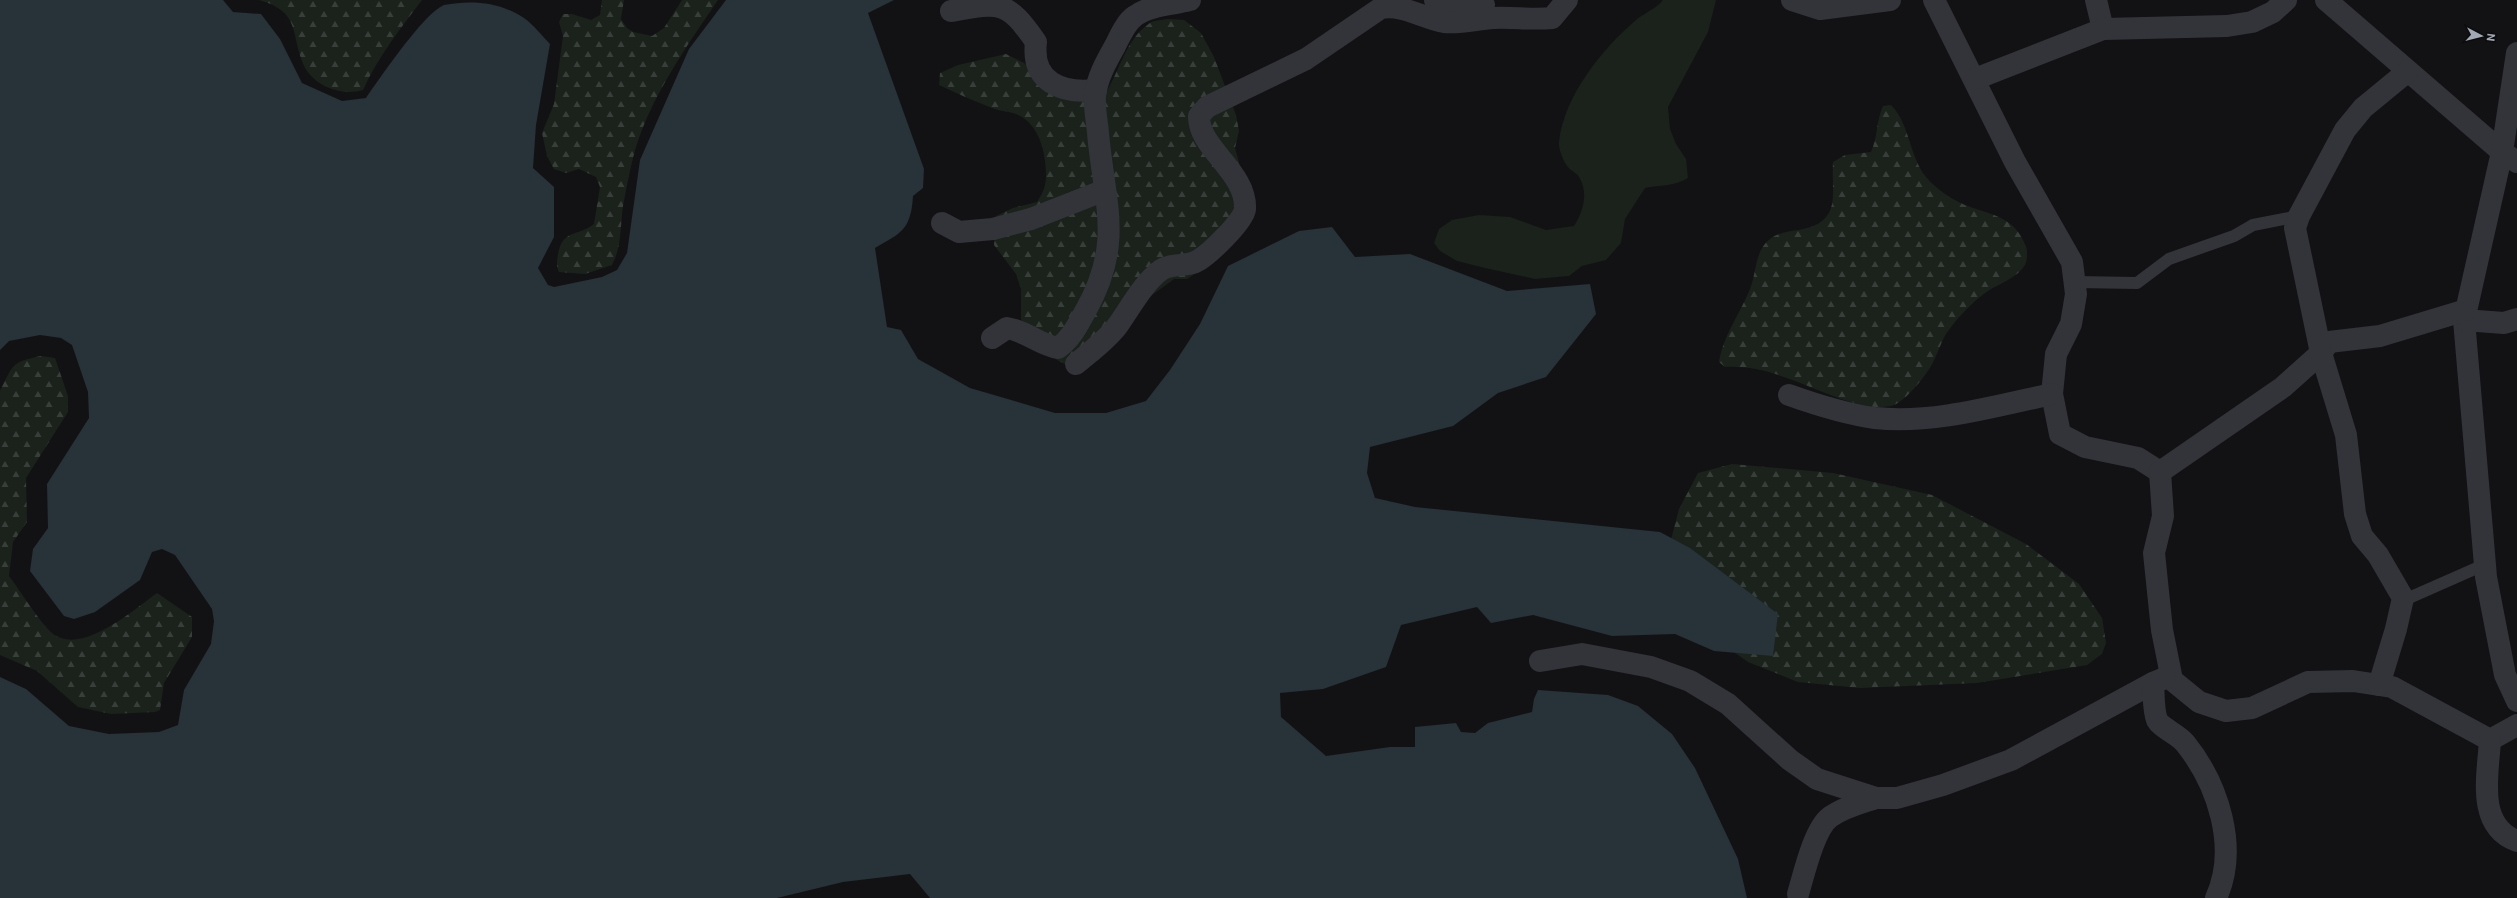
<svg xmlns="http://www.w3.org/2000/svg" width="2517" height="898" font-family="Roboto,sans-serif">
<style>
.green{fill:#1a221b}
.forest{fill:url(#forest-firs)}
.water{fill:#273239}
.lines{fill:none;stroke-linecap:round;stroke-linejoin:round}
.lane{stroke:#333439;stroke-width:12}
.street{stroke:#333439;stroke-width:22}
</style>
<defs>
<pattern id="forest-firs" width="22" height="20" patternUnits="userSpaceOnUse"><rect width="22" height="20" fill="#1a221b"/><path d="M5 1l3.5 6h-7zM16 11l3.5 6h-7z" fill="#383f3a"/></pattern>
</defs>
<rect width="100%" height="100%" fill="#121214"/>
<path class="green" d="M 1663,0 L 1716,0 L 1708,32 L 1668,107 L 1670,129 L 1676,144 L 1686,159 L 1688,178 C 1676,186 1659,185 1645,188 L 1625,219 L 1621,243 L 1606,260 L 1582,266 L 1569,276 L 1535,279 L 1485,268 L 1457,261 L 1440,251 L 1434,243 L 1439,229 L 1452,220 L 1479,215 L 1510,217 L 1546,230 L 1574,226 C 1583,212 1589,193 1579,177 C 1577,173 1571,171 1568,167 C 1564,163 1558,148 1559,142 C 1564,96 1602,49 1636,20 C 1644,13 1656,9 1663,0 Z"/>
<g class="forest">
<path d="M 259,0 L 422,0 C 400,29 378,57 363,90 C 341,97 310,85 302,61 C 291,31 299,11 259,0 Z"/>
<path d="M 602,0 L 624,0 L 621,19 L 627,28 L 633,32 L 652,36 L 664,28 L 682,0 L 718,0 C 686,47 647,102 633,158 C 629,174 626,190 623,206 C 620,227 622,246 612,265 L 585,274 L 559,272 C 556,265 557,262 558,254 C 563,229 577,237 594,224 L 600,187 L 596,177 L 579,169 L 566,173 L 554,169 L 547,156 L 542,133 L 554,104 L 563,36 L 559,22 L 563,14 L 572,14 L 591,20 L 600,15 Z"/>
<path d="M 1168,19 L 1184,20 L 1201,33 L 1214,57 L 1236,115 L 1239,131 L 1235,148 L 1251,206 L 1203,268 L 1187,279 L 1174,279 L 1152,295 L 1070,367 L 1026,343 L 1021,318 L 1021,289 L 1016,274 L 994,245 L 996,216 L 1013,208 L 1037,202 C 1047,187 1047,178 1045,161 C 1043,142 1034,119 1013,113 C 1006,111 999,111 992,108 C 974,101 956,93 939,85 L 940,73 L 958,65 L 1006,54 L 1024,63 L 1036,74 L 1102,99 C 1119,75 1124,40 1150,23 C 1154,20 1162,20 1168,19 Z"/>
<path d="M 1891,105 C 1910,124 1909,156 1926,177 C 1936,189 1951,199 1965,205 C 1991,215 2015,216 2026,247 C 2028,252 2027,261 2025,265 C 2017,278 2000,283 1988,291 C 1972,302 1957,318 1946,334 C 1940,344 1937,356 1931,366 C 1924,378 1903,404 1891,406 C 1862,413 1812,386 1784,377 C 1765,370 1745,366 1725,367 L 1719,362 C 1723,336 1740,314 1750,289 C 1757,272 1754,252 1770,239 C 1777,233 1790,231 1799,230 C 1843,222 1831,195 1833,162 L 1845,155 L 1871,152 C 1878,137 1876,121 1883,106 Z"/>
<path d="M 41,356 L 55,358 L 68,396 L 68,412 L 26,478 L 27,522 L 13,542 L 9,576 C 19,589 41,624 52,633 C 81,657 133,610 157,593 L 192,617 L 192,637 L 164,683 L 160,710 L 155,712 L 111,714 L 78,707 L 37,671 L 0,655 L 0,391 C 13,365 11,362 41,356 Z"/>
<polygon points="1732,464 1833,473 1932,495 2026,544 2079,584 2102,618 2106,643 2102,654 2087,665 1977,683 1860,688 1798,682 1748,662 1708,634 1666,559 1679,509 1698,473"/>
</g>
<path class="water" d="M 0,0 L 223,0 L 233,12 L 261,14 L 280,39 L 302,83 L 342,101 L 366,98 C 380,78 424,13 444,5 C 472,0 500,2 524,18 C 534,25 542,36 550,44 L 536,125 L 533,168 L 554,187 L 554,237 L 538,268 L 548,285 L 554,287 L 602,277 L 617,270 L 627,253 L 640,160 L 689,49 L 726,0 L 894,0 L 868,13 L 924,169 L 923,188 L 913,196 C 911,230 901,233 875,248 L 887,327 L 901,330 L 918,359 L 970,388 L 1055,413 L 1106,413 L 1146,401 L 1170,370 L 1200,324 L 1228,266 L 1299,231 L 1332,227 L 1355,257 L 1410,254 L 1507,291 L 1590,284 L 1596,314 L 1546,377 L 1498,393 L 1453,426 L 1370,447 L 1367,473 L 1375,498 L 1415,507 L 1660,532 L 1690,548 L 1778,614 L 1773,656 L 1714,651 L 1675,634 L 1612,636 L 1533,615 L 1491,623 L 1477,607 L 1401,625 L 1386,667 L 1323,689 L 1280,693 L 1281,717 L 1326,756 L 1390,747 L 1415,747 L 1415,727 L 1456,723 L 1461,732 L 1475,733 L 1488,723 L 1532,712 L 1534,699 L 1538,690 L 1608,695 L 1638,706 L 1672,734 L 1695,768 L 1738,859 L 1747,898 L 930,898 L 910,874 L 843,882 L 777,898 L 0,898 L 0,677 L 26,689 L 69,726 L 109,734 L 159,732 L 178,725 L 184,690 L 211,644 L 214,621 L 212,609 L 175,555 L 162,549 L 152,552 L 140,580 L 95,612 L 74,619 L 64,616 L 30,571 L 33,549 L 48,528 L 47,484 L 89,418 L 88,392 L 72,345 L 61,338 L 40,335 L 9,341 L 0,350 Z"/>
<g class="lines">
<g class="lane">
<polyline points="2075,282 2137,283 2169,259 2234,236 2253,225 2299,216"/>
<polyline points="2402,601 2486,564"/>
</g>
<g class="street">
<polyline points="1435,0 1461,8 1484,5"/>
<polyline points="1792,0 1820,9 1890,0"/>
<polyline points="1934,0 2015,162 2072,262 2076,294 2071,324 2056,354 2052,394 2060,434 2085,447 2138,458 2160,472"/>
<polyline points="2096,0 2103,29"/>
<polyline points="2326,0 2502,152 2517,162"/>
<path d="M 951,11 C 1000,2 1007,0 1036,42 C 1031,82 1062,94 1096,90"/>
<polyline points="2517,53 2502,152 2464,320 2486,577 2505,675 2517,701"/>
<polyline points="1975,79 2103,29 2227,26 2252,22 2273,12 2286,0"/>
<polyline points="942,223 959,232 993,229 1031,219 1105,190"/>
<polyline points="2464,320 2504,323 2517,319"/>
<path d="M 992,338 L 1007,328 C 1026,331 1040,345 1058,348 C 1072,338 1078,324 1086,310 C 1124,242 1104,203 1098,133 C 1097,121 1094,108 1095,96 C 1097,78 1106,62 1115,46 C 1120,36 1126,22 1135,16 C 1150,5 1172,5 1190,0"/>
<path d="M 1076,364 C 1090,352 1108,339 1118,325 C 1130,308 1144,282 1161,270 C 1173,262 1187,268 1199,260 C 1209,254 1244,221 1245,209 C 1247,172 1198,148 1199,116 L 1207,107 L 1306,59 L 1381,8 C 1403,4 1422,18 1444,22 C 1460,24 1477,19 1493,18 C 1513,17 1532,20 1552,18 L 1567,0"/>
<path d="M 1789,395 C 1817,405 1845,414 1875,418 C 1934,424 1995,406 2052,394"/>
<polyline points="2160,472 2163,516 2154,553 2162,630 2172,680 2199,702 2226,711 2252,708 2308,682 2353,681 2392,687 2490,740 2517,725"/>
<polyline points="2160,472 2283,387 2321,353 2329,342 2380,336 2466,310"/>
<polyline points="1540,661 1582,654 1651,667 1690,681 1728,704 1790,760 1817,779 1876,798 1897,798 1943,785 2011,760 2153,683"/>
<path d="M 2165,678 L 2153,683 C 2154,694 2153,710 2157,720 C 2161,728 2178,734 2185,743 C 2218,784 2239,848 2216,898"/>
<polyline points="2379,685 2396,629 2403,598 2378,555 2362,536 2355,514 2346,435 2321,353 2295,228 2299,216 2345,130 2363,108 2408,71"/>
<path d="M 2490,740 C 2488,775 2476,826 2517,841"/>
<path d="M 1798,894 C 1804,874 1814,829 1830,817 C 1844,807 1861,803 1876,798"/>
</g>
</g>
<g transform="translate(2481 36) rotate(97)" stroke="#0d0d0f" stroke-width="3" paint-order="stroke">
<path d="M0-3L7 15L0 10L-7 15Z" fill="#a2a9b6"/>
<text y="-6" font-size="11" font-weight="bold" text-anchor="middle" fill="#a2a9b6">N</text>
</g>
</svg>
